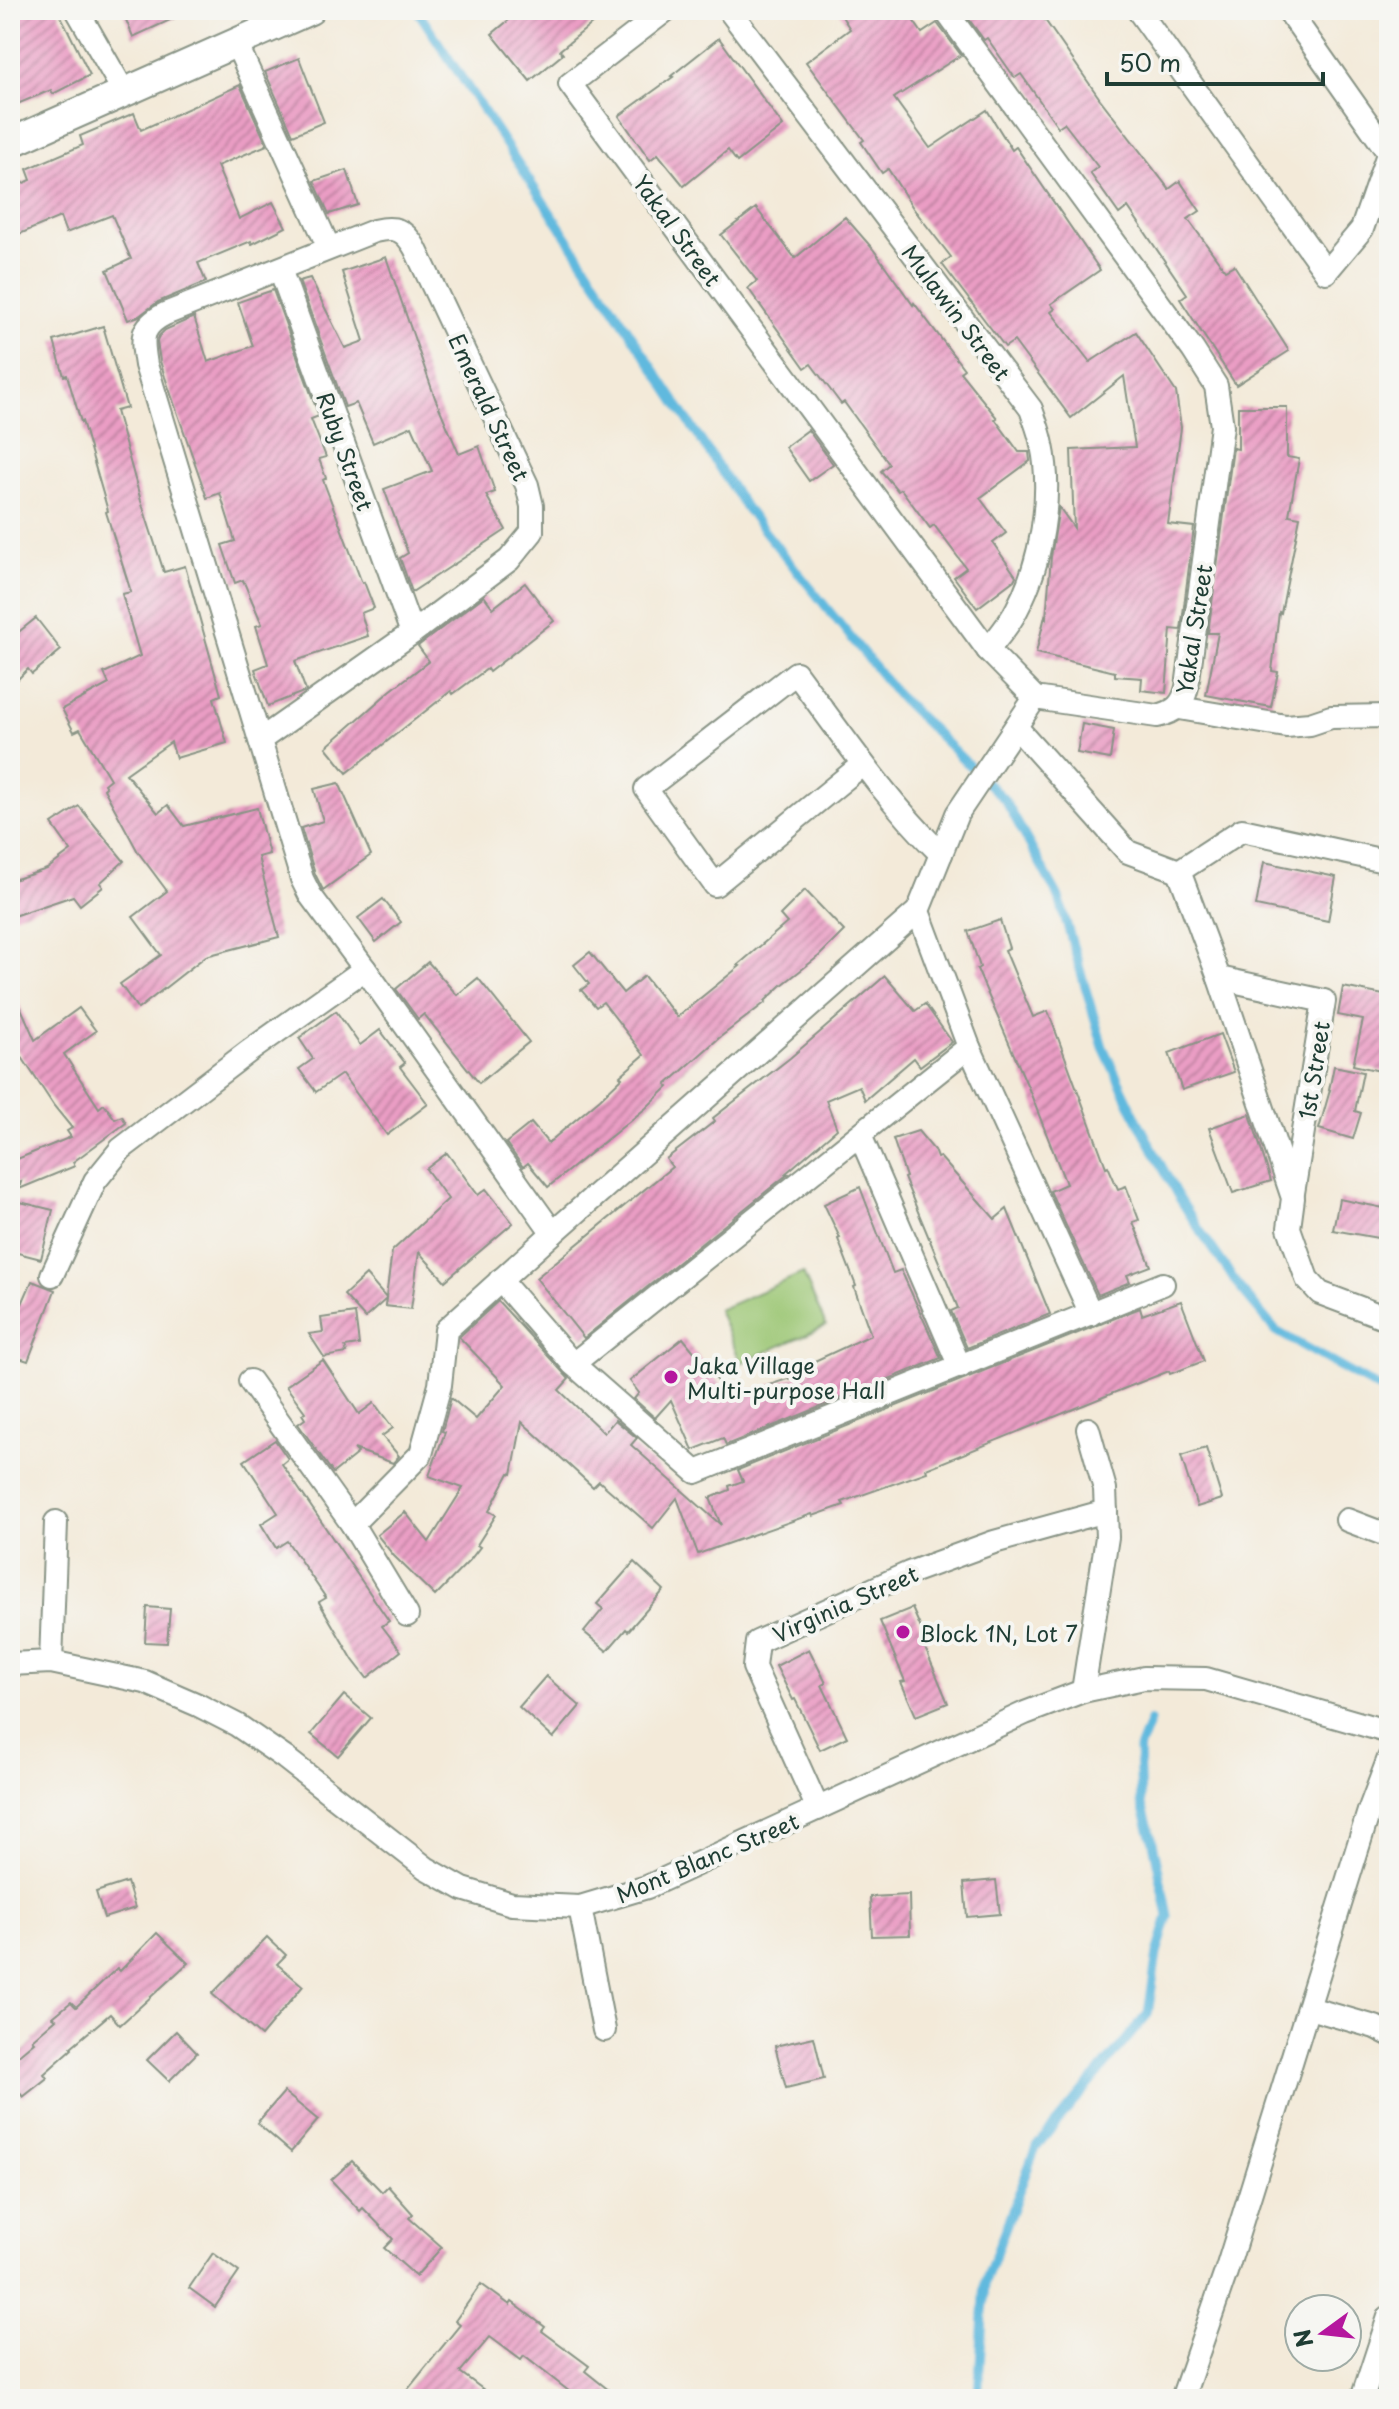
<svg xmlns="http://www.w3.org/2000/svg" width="1399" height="2409" font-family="'Playpen Sans',sans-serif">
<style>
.green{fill:#9bc673;stroke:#5d8254;stroke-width:2}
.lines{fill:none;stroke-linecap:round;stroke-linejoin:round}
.stream{stroke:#61b9de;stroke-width:9}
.building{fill:url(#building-hatch)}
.minor-casing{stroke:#899486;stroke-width:26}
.tertiary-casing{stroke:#899486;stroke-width:32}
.minor{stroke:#fff;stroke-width:22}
.tertiary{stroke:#fff;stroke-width:28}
.poi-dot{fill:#b5179e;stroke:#f6f6f2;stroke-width:3}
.labels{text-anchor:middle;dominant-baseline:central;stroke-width:8;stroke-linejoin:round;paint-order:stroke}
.street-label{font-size:22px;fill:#1f3d34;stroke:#f6f6f2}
.poi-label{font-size:22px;fill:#1f3d34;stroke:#f6f6f2;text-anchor:start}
</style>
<defs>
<pattern id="building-hatch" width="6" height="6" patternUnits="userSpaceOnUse" patternTransform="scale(2)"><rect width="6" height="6" fill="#ea9dc4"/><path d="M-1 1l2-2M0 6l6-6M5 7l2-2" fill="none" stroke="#bd81a0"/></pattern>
</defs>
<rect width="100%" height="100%" fill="#f6f6f2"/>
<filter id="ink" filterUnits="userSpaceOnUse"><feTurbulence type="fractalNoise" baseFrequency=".0125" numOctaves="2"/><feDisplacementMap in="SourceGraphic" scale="16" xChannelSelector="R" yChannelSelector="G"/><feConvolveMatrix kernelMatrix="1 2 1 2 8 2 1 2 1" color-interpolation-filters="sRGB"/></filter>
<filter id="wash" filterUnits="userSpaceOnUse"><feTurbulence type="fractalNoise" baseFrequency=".006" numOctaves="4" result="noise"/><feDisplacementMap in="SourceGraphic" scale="32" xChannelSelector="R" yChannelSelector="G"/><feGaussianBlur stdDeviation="1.8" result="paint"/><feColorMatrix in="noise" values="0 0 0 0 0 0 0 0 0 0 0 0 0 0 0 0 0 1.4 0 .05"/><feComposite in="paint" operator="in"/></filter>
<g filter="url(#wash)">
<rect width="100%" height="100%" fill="#f3ead9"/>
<polygon class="green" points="803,1273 826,1326 741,1363 718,1310"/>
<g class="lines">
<g class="stream">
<polyline points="417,10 745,507 900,698 1005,800 1059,898 1103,1047 1137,1119 1176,1193 1197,1226 1240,1288 1276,1331 1376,1387 1389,1392"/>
<polyline points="978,2399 985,2282 1036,2147 1148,2014 1157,1954 1168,1916 1153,1842 1141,1802 1139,1749 1150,1721"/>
</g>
</g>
<g id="blocks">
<g class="building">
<polygon points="10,10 58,10 90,75 53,94 51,90 10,107"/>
<polygon points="122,10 192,10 133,37"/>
<polygon points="521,10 609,10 560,50 563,54 530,81 492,34"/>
<polygon points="838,10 906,10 922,33 937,23 961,55 894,98 930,148 987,110 1012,150 1016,147 1100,270 1051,304 1055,309 1051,312 1090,362 1136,332 1176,392 1181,428 1168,524 1194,527 1181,630 1171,629 1166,693 1141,690 1142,678 1115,676 1115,672 1036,653 1045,616 1046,618 1051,557 1059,507 1074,528 1071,450 1135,447 1124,376 1071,418 1014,341 1005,347 942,264 951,257 913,208 888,169 882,173 861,142 864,140 806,62 850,29"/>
<polygon points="962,10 1038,10 1100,99 1169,189 1180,181 1200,211 1188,219 1225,270 1234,265 1289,351 1236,385 1180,299 1187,294 1128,207 1119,214 1090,173 1098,167 1064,123 1058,127 1021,74 1015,78 987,38 984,40"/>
<polygon points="719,38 783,126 737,162 728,150 684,186 658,154 650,160 619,116 673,77 671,76"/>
<polygon points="299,58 324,122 293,135 265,72"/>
<polygon points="240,85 267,145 217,166 239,219 273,202 286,227 252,244 251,241 198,263 206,282 158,302 139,316 128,320 107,270 131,259 112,215 66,233 60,217 10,238 10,189 31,180 27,169 83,145 80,136 134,113 141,130"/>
<polygon points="347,170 358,205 329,214 314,181"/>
<polygon points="756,208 795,258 845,217 873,249 913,305 914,303 964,369 960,372 997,418 995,419 1019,452 1029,452 1030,461 980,498 1006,533 993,543 1016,576 1014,580 977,608 954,577 966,568 934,525 930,528 901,489 898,491 881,471 889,464 844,402 841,404 811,364 805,368 748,288 757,281 721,235"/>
<polygon points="386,257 435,398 459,454 479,446 495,492 486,495 506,530 412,592 400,558 408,553 384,489 432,471 412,426 373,443 356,403 345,407 299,281 310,278 345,348 364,341 342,272"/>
<polygon points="273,290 319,416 311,419 326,457 319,459 326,478 323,480 362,583 364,582 374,608 361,613 368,636 295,661 306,691 268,706 255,669 268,664 256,626 262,624 243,580 235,583 222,545 235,541 220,493 207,498 165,377 160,361 157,342 159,336 165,330 194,317 208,362 253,346 238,302"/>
<polygon points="103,326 127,408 116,411 141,501 164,572 185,566 221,695 214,698 227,743 176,758 171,742 126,774 158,813 168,805 184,826 257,808 269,854 258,857 279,937 206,956 138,1009 120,984 161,955 133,917 167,891 138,852 104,789 106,787 104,784 110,779 80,729 74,732 62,709 109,684 104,673 140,656 122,594 131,592 106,512 108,511 82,421 81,422 67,375 64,376 54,341"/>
<polygon points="1238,407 1287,407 1287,457 1299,459 1289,515 1300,517 1281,613 1279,612 1272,671 1278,672 1271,707 1206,695 1218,633 1208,633 1233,448 1238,449"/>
<polygon points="808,430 833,464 809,481 785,447"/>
<polygon points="525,583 554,621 489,672 487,669 453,694 451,691 347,773 326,747 390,691 429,661 418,646 484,596 493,608"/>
<polygon points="36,618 61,650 32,674 28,669 10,687 10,639"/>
<polygon points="1082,724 1114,730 1110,759 1077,753"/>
<polygon points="339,783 371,855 323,890 315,874 301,828 323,821 314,789"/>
<polygon points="79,806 124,861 100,883 103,887 80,905 73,896 10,917 10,881 47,869 71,851 52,824"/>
<polygon points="1264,862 1336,877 1328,921 1256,906"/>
<polygon points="805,890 844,931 819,956 782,985 765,1001 766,1002 719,1038 666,1085 668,1087 646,1108 548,1187 528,1163 523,1167 506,1143 531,1123 548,1143 600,1099 622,1078 620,1076 644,1055 603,1002 596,1007 581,990 589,984 574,965 590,952 623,993 644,976 677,1017 740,966 738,965 787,923 780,915"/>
<polygon points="383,899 401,922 376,942 358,918"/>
<polygon points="1000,920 1009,948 1005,950 1033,1017 1048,1011 1106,1167 1108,1166 1118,1189 1126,1186 1139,1220 1133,1222 1151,1266 1127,1275 1130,1282 1098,1295 1050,1191 1066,1184 1028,1087 977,969 980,967 968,931"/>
<polygon points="428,962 457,995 478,978 529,1042 479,1083 424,1014 418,1019 396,989"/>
<polygon points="885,976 915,1011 925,1004 952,1042 920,1066 914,1058 865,1100 859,1086 826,1100 837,1129 785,1174 788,1174 584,1338 536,1278 672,1167 666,1159 715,1121 713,1118 790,1058"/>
<polygon points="10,983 35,1040 79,1008 96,1031 64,1054 99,1108 104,1104 115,1119 122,1116 126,1123 73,1162 75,1166 19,1189 21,1182 10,1185 10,1162 71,1137 67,1131 72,1128 54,1106 10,1039"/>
<polygon points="1343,987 1389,996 1389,1073 1353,1065 1363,1020 1338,1015"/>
<polygon points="336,1011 360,1045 380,1030 405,1063 400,1067 428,1104 387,1135 342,1074 316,1092 299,1069 313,1059 299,1038"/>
<polygon points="1220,1034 1234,1072 1182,1090 1169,1053"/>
<polygon points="1334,1066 1363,1072 1355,1111 1361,1113 1353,1139 1319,1129 1330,1090 1329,1090"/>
<polygon points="1250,1114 1271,1181 1233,1193 1209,1128"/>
<polygon points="918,1131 934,1150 937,1158 940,1157 995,1219 1007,1209 1050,1314 967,1348 951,1311 958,1308 904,1178 906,1177 893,1139"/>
<polygon points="447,1153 478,1195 486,1189 513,1223 445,1281 419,1252 411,1309 385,1306 386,1299 365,1318 344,1295 366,1275 386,1298 392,1251 448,1199 426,1169"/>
<polygon points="860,1187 893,1273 901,1270 941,1358 726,1445 723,1438 693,1450 671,1400 655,1418 634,1399 639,1393 630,1381 683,1338 731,1397 749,1389 750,1391 810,1372 806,1365 871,1335 854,1287 856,1286 838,1239 840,1238 824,1204"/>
<polygon points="1339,1199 1389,1209 1389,1240 1333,1230"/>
<polygon points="16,1201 53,1210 41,1259 10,1251 10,1224"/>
<polygon points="32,1281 55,1290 28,1361 10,1355 10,1299 22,1304"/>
<polygon points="498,1301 569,1379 559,1390 604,1433 615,1420 637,1438 631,1445 721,1525 710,1498 730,1490 729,1486 743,1481 738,1470 1140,1308 1142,1315 1181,1301 1204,1361 1170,1374 1169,1371 1128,1387 926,1469 927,1472 842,1502 844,1505 813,1516 812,1514 698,1554 677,1498 653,1528 599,1481 593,1487 522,1422 512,1474 509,1473 489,1511 496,1515 477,1545 480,1547 470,1560 435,1596 394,1556 377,1535 405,1512 429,1542 463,1488 429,1476 445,1432 442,1431 451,1398 476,1419 505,1385 459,1337"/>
<polygon points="355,1313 359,1345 345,1347 347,1353 324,1357 309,1334 323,1332 321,1318"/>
<polygon points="323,1360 359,1414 374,1403 393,1428 382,1436 399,1456 393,1463 354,1449 358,1453 333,1473 298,1424 305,1419 302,1414 305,1412 286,1386"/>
<polygon points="275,1440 288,1459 282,1464 389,1621 382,1626 401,1651 367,1678 353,1660 319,1602 326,1598 287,1541 276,1548 261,1524 278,1513 244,1461"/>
<polygon points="1206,1448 1222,1499 1197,1507 1181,1456"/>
<polygon points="634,1562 664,1590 628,1631 626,1629 607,1651 584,1632 603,1609 597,1604"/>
<polygon points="147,1607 170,1609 167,1643 145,1642"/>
<polygon points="912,1608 927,1642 923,1643 948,1703 916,1716 901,1682 905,1681 880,1621"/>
<polygon points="809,1649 826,1683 822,1685 847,1737 820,1750 795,1699 793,1700 776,1666"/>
<polygon points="546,1676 580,1706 553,1738 519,1707"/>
<polygon points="344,1695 371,1718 338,1756 311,1734"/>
<polygon points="996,1880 1000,1914 967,1917 964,1883"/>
<polygon points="127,1882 135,1908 104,1918 96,1892"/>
<polygon points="909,1895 910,1935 872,1936 870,1897"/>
<polygon points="157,1933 188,1963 120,2025 110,2014 71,2047 72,2049 44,2074 47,2078 23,2097 10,2081 10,2062 34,2042 32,2040 56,2019 53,2017 71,2002 76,2007 117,1968 120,1971"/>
<polygon points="267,1937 286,1955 277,1964 303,1986 261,2036 212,1994"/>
<polygon points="176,2031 197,2053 169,2081 147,2060"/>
<polygon points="814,2037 824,2079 786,2088 775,2046"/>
<polygon points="284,2092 318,2120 291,2152 257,2123"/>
<polygon points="352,2161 382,2192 388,2186 413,2214 409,2218 442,2247 416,2276 384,2248 393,2239 363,2208 360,2211 331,2180"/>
<polygon points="213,2253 239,2272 215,2307 189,2288"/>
<polygon points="481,2284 510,2305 512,2302 545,2327 542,2331 589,2366 585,2371 620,2399 579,2399 524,2356 521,2360 490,2337 460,2372 496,2399 400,2399 460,2325 455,2321"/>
</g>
</g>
</g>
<g filter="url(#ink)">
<use href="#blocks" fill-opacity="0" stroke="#899486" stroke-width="2"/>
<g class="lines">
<g class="minor-casing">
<g id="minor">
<polyline points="77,10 124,92"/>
<path d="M 666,10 L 570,84 L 988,650 L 1035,698 L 1157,716 C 1175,712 1183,705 1187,687 L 1222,426 L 1216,386 L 1193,350 L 945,10"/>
<path d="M 729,10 L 1031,409 C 1035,421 1040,433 1042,445 C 1053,496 1041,564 1017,609 C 1010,624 998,637 988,650"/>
<polyline points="1138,10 1326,272 1362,229 1389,151"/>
<polyline points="1288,10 1388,152"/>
<polyline points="236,43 329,248"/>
<polyline points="280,269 412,633"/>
<polyline points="1035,698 957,814 918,911 969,1047 1091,1314"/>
<polyline points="1179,708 1286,726 1310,724 1331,717 1389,716"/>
<polyline points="1016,727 1128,852 1179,871"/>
<path d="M 260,740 L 412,633 L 509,560 L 532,532 L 532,506 L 527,485 L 415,248 C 404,229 395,226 374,231 L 165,314 C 139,327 142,339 146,365 L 302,879 L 310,895 L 365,969 L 553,1233"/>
<path d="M 863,764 L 715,885 L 646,789 L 796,673 C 842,735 886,800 941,854"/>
<polyline points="1179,871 1219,978 1293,1198 1289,1228 1307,1279 1320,1293 1389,1319"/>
<polyline points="1179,871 1242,830 1389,862"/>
<polyline points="1219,978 1324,1001 1293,1193"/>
<polyline points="860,1135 960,1367"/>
<polyline points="52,1275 95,1181 121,1149 248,1052 365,969"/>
<polyline points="500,1280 573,1364 696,1472 1163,1284"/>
<polyline points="573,1364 969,1047"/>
<polyline points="250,1381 352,1524 407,1615"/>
<polyline points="1347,1520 1389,1536"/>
<polyline points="352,1524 421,1454 440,1385 446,1330 553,1233 918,911"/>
<polyline points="51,1662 56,1522"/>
<polyline points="10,1664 51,1662 145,1682 198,1705 237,1725 285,1758 426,1868 463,1889 512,1904 580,1907 647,1887 1025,1713 1083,1691 1144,1678 1206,1679 1389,1732"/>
<polyline points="1083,1691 1107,1537 1105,1489 1088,1429"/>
<polyline points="818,1809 754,1667 757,1642 909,1573 994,1542 1106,1511"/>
<polyline points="580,1907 604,2030"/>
<polyline points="1309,2008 1375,2027 1389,2034"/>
<polyline points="1182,2399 1226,2272 1369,1811 1389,1758"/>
<polyline points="1362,2399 1389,2317"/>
</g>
</g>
<g class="tertiary-casing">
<polyline id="tertiary" points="10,143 310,10"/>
</g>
<use href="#minor" class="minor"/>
<use href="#tertiary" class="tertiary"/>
</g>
</g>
<g class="poi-dot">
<circle cx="671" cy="1377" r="8"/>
<circle cx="903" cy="1632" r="8"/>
</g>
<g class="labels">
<g class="street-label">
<text transform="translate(678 230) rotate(54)">Yakal Street</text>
<text transform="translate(957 312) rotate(53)">Mulawin Street</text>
<text transform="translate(490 407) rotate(65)">Emerald Street</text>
<text transform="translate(346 451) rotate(70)">Ruby Street</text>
<text transform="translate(1193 629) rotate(-81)">Yakal Street</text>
<text transform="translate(1313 1070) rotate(-81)">1st Street</text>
<text transform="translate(845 1603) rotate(-24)">Virginia Street</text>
<text transform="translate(707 1857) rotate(-23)">Mont Blanc Street</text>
</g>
<g class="poi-label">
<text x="687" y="1364">Jaka Village<tspan x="687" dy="25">Multi-purpose Hall</tspan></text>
<text x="919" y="1632">Block 1N, Lot 7</text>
</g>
</g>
<rect width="1399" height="2409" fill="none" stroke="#f6f6f2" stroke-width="40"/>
<g transform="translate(1323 2333) rotate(255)"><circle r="38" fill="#f6f6f2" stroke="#a0aca6" stroke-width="2"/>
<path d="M0-6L14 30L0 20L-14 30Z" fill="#b5179e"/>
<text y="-12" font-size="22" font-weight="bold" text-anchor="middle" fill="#1f3d34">N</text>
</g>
<path d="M1107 72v12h216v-12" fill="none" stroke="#1f3d34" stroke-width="4"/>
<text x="1119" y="72" font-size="24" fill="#1f3d34" stroke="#f6f6f2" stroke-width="6" paint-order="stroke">50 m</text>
</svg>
